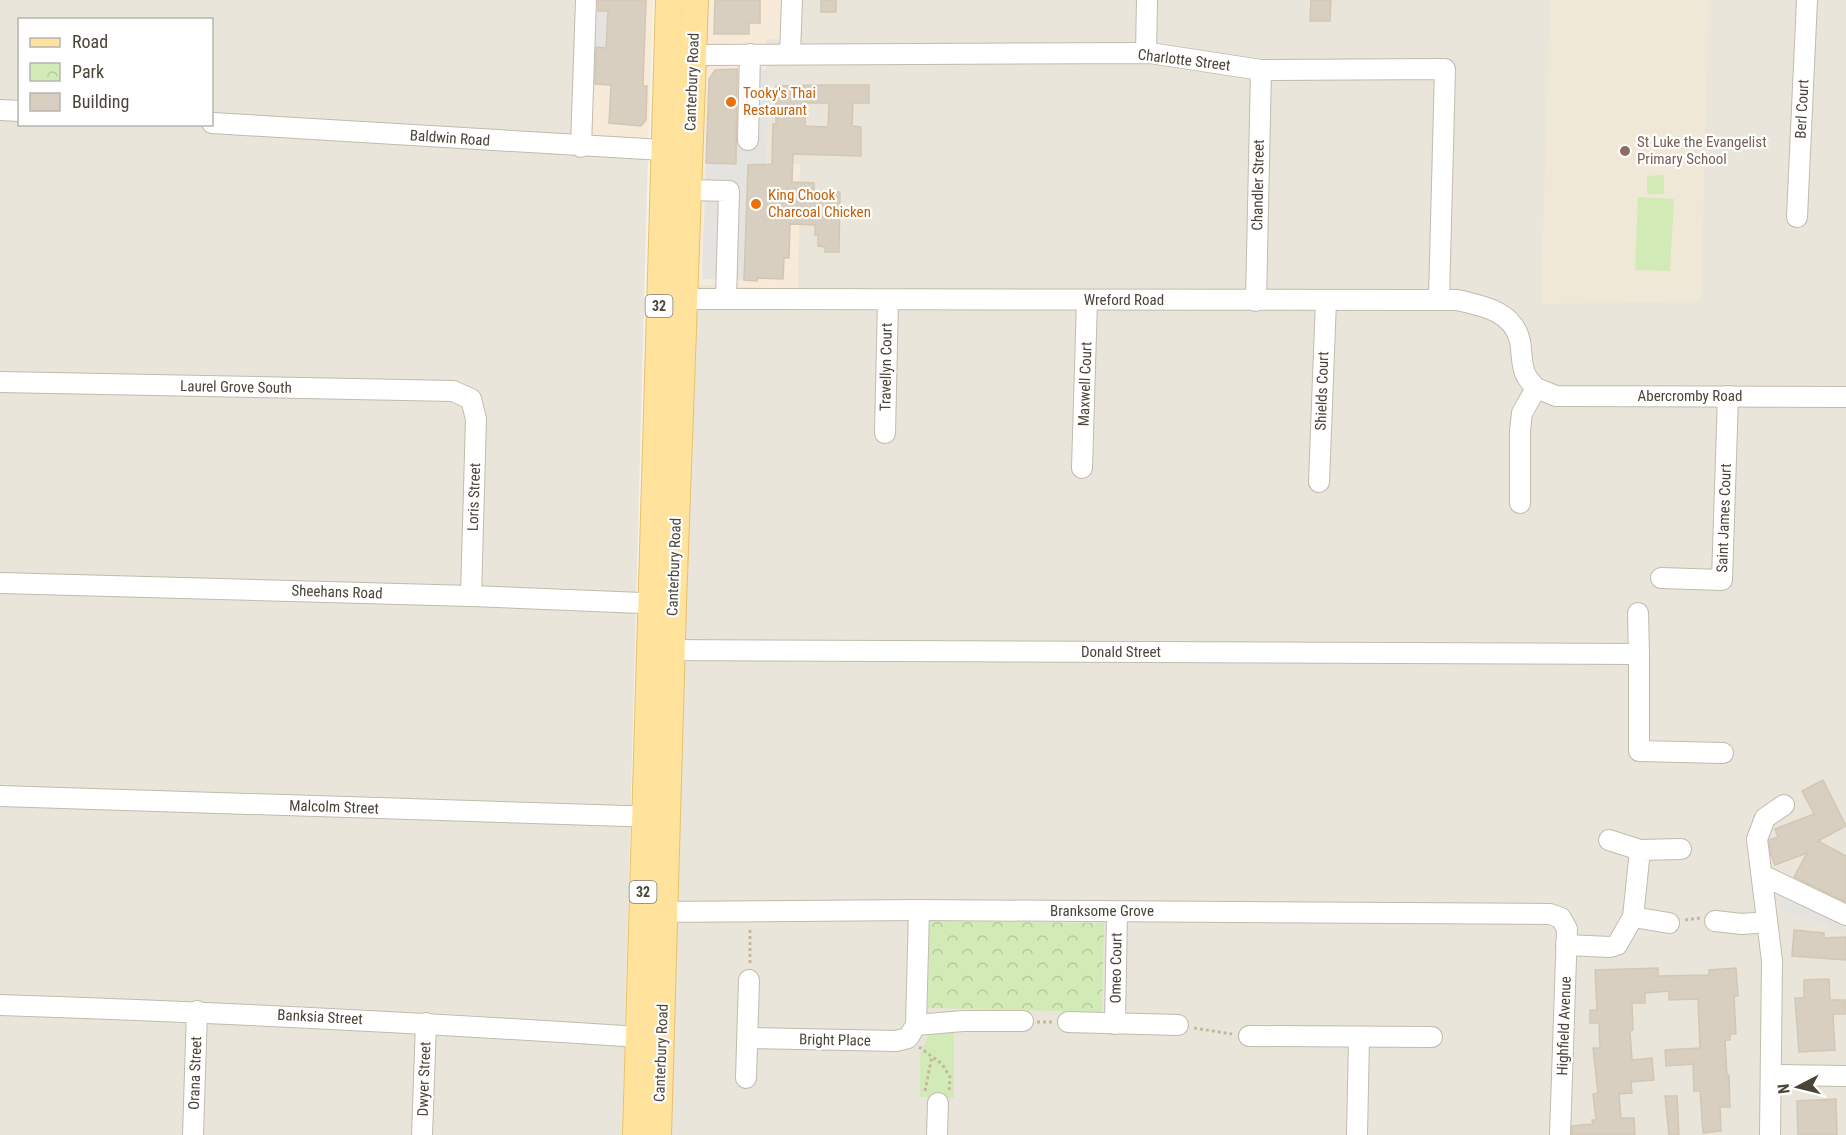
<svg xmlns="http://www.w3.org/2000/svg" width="1846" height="1135" font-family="'Roboto Condensed',sans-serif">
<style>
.residential{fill:#eae5da;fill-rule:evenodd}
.commercial{fill:#f7ead8}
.education{fill:#efe8d6}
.green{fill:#d2eab5}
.park{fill:url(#park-crowns)}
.parking{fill:#e5e3e0}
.building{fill:#d8cfc1;stroke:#d3c7b4;stroke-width:1.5;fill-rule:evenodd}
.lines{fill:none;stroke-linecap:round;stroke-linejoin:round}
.minor-casing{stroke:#c2bbae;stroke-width:22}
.major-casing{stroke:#e6c16a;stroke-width:28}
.path{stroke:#c4b79f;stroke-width:3;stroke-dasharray:3 3;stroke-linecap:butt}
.minor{stroke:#fff;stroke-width:20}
.major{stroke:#ffe39c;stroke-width:26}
.food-dot{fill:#e8710a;stroke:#fff;stroke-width:2}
.education-dot{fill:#8d6e63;stroke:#fff;stroke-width:2}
.labels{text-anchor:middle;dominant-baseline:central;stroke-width:4.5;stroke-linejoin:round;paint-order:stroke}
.shield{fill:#fff;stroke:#817c74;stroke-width:1.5}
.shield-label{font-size:14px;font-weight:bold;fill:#4b4439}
.street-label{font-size:15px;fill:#4b4439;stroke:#fff}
.food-label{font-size:15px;fill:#c56008;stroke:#fff;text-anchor:start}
.education-label{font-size:15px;fill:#785e54;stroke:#fff;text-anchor:start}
</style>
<defs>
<pattern id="park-crowns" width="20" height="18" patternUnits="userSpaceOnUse" patternTransform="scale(1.5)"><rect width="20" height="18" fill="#d2eab5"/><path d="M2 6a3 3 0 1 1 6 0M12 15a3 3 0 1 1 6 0" fill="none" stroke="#b6ca9c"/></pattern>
</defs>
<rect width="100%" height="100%" fill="#f6f3ec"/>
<g class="residential">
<path d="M 0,0 L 582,0 L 648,157 L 622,1135 L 0,1135 ZM 20,20 L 212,20 L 212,124 L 20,124 Z"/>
<polygon points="798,0 1846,0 1846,1135 668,1135 692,284 797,289 799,164 764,163 766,39"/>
</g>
<g class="commercial">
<polygon points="582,0 653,0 648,157 576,153"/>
<polygon points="704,0 798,0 797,40 766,39 764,162 800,164 798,289 692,284"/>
</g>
<polygon class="education" points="1550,0 1709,0 1701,301 1541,304"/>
<g class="green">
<polygon points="1664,175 1664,194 1647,194 1647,176"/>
<polygon points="1638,197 1674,199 1670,271 1635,270"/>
<polygon points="954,1029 954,1098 920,1097 920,1054 930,1033"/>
</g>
<polygon class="park" points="929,921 1104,923 1102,1012 928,1008"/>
<g class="parking">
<polygon points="593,10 608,11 607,29 613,48 591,47"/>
<polygon points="737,69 768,70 766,164 748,165 744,280 702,279 706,163 736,164"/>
<polygon points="1783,896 1846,920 1841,932 1779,908"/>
</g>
<g class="building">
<polygon points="598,0 646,0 643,86 647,86 646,120 641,126 609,123 611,85 595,84 596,47 606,48 608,11 598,11"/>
<polygon points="715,0 760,0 760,23 749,23 749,34 714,34"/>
<rect x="821" y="0" width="15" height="12"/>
<polygon points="1311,0 1331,0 1330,21 1310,21"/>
<polygon points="737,69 736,164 706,163 709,79 715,70"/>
<path d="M 826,85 L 869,85 L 869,103 L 853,103 L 852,126 L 861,127 L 861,156 L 793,154 L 792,182 L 814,183 L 814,191 L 840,192 L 839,252 L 825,252 L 825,247 L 818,246 L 818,235 L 815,235 L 815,225 L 790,224 L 789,258 L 784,258 L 783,279 L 758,278 L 757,281 L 744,280 L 748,165 L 772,164 L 773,124 L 776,124 L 776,86 ZM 805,103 L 829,103 L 828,127 L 805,126 Z"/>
<polygon points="1823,780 1846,826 1818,841 1846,856 1846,902 1794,877 1807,853 1775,865 1771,855 1769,840 1778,837 1775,829 1814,814 1802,791"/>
<polygon points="1794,930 1824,933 1824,938 1846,937 1846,960 1792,956"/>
<polygon points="1658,968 1658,976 1709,975 1709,970 1736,968 1738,996 1734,996 1736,1034 1730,1034 1730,1040 1725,1040 1727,1075 1729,1075 1730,1107 1720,1107 1721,1131 1703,1133 1700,1091 1694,1091 1693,1064 1666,1066 1665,1050 1700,1048 1698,999 1669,1000 1669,991 1645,993 1645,1003 1632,1003 1633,1030 1630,1031 1632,1060 1652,1058 1654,1080 1631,1082 1632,1093 1619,1094 1621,1118 1634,1118 1635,1135 1572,1135 1572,1126 1593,1124 1592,1120 1596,1120 1593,1094 1598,1093 1593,1048 1600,1048 1599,1023 1590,1023 1590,1010 1597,1010 1595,970"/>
<polygon points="1829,979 1830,1000 1845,1000 1845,1014 1833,1014 1835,1050 1799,1052 1795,998 1804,998 1804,980"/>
<polygon points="1665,1096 1677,1096 1679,1135 1669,1135"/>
<polygon points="1836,1099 1837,1135 1798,1135 1797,1101"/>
</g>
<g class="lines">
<g class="minor-casing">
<g id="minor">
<polyline points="1146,53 1147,0"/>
<polyline points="790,54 792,0"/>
<polyline points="693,55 1150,53 1261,70 1445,69 1439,299"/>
<polyline points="0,110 20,111"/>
<polyline points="212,123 679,151"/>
<polyline points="748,140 750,54"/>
<polyline points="581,147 586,0"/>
<polyline points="688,190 729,191 726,299"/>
<polyline points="1797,217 1807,0"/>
<path d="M 671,299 L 1457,300 C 1483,306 1513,311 1520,341 C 1522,351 1521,364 1525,373 C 1527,378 1532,384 1536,388"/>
<polyline points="1256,301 1261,70"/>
<polyline points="0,382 453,391 471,399 476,419 471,596"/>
<polyline points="1536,388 1556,396 1846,397"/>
<polyline points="885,433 888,300"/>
<polyline points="1082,468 1087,300"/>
<polyline points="1319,482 1326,300"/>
<polyline points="1520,503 1520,431 1522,413 1536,388"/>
<polyline points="1661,578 1722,580 1728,396"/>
<polyline points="0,583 471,596 666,604"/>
<polyline points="1638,613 1639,654"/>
<polyline points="660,650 1639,654 1639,751 1723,753"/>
<polyline points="0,796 657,817"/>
<polyline points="1609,840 1640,850"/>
<polyline points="1762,875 1846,915"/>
<polyline points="652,912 919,910 1550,914 1561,918 1567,929 1560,1135"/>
<polyline points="1633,917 1669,923"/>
<polyline points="1715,921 1742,924 1767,922"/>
<polyline points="1566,945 1610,947 1617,945 1633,917 1640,850 1681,849"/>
<path d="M 0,1005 C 213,1012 426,1023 639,1037"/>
<polyline points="1068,1022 1178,1025"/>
<polyline points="1115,1024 1117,912"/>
<polyline points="916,1025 963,1021 1023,1021"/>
<polyline points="1249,1036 1432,1037"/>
<polyline points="748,1038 896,1041 908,1038 916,1025 919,910"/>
<polyline points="1771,1075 1846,1076"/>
<polyline points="746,1078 749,980"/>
<polyline points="193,1135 197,1011"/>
<polyline points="422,1135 426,1023"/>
<polyline points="937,1135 938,1103"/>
<polyline points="1357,1135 1359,1038"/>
<polyline points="1770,1135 1772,961 1757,839 1765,818 1784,805"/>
</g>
</g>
<g class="major-casing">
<g id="major">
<polyline points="636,1135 669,0"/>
<polyline points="658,1135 673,604 695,0"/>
</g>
</g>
<g class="path">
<polyline points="1685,920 1700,918"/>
<polyline points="750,963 750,928"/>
<polyline points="1037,1022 1052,1022"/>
<polyline points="1194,1028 1232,1034"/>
<polyline points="919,1047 942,1064 950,1077 949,1093"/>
<polyline points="925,1091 932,1056"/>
</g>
<use href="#minor" class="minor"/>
<use href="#major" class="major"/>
</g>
<g class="food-dot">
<circle cx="731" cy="102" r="6"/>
<circle cx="756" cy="204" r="6"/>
</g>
<circle class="education-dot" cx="1625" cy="151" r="6"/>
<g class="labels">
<g class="shield">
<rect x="645.5" y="295" width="27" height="22" rx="4.5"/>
<rect x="629.5" y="881" width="27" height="22" rx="4.5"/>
</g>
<g class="shield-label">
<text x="659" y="306">32</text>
<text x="643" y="892">32</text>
</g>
<g class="street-label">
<text transform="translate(1184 60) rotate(7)">Charlotte Street</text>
<text transform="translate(692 82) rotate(-88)">Canterbury Road</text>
<text transform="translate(1802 109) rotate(-87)">Berl Court</text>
<text transform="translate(450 138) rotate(4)">Baldwin Road</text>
<text transform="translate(1258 185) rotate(-89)">Chandler Street</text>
<text x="1124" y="300">Wreford Road</text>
<text transform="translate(886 367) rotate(-89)">Travellyn Court</text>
<text transform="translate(1085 384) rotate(-88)">Maxwell Court</text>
<text transform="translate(236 387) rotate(1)">Laurel Grove South</text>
<text transform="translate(1322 391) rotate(-88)">Shields Court</text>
<text x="1690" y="396">Abercromby Road</text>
<text transform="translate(474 497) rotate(-88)">Loris Street</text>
<text transform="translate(1724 518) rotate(-88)">Saint James Court</text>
<text transform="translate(674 567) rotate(-88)">Canterbury Road</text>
<text transform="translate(337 592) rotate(2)">Sheehans Road</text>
<text x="1121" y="652">Donald Street</text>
<text transform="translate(334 807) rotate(2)">Malcolm Street</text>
<text x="1102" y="911">Branksome Grove</text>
<text transform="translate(1116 968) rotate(-89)">Omeo Court</text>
<text transform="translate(320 1017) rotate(3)">Banksia Street</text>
<text transform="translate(1564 1026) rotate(-88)">Highfield Avenue</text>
<text transform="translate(835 1040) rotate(1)">Bright Place</text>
<text transform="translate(661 1053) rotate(-88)">Canterbury Road</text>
<text transform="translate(195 1073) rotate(-88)">Orana Street</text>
<text transform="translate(424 1079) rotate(-88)">Dwyer Street</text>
</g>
<g class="food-label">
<text x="743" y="93">Tooky's Thai<tspan x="743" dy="17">Restaurant</tspan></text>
<text x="768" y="195">King Chook<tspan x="768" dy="17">Charcoal Chicken</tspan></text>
</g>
<g class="education-label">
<text x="1637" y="142">St Luke the Evangelist<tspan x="1637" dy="17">Primary School</tspan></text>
</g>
</g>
<rect x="18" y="18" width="195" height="108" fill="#ffffff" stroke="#b7b4b0" stroke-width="1.5"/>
<rect x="30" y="38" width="30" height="9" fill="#ffe39c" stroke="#b7b4b0" stroke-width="1.5"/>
<text x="72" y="48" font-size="18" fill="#4b4439">Road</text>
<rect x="30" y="63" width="30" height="18" fill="url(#park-crowns)" stroke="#b7b4b0" stroke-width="1.5"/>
<text x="72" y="78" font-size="18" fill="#4b4439">Park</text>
<rect x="30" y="93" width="30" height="18" fill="#d8cfc1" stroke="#b7b4b0" stroke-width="1.5"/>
<text x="72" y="108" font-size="18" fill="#4b4439">Building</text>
<g transform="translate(1798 1087) rotate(263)" stroke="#ffffff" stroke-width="4.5" paint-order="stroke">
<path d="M0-4.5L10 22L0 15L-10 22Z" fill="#4b4439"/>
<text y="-9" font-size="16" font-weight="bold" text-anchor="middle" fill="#4b4439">N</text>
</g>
</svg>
